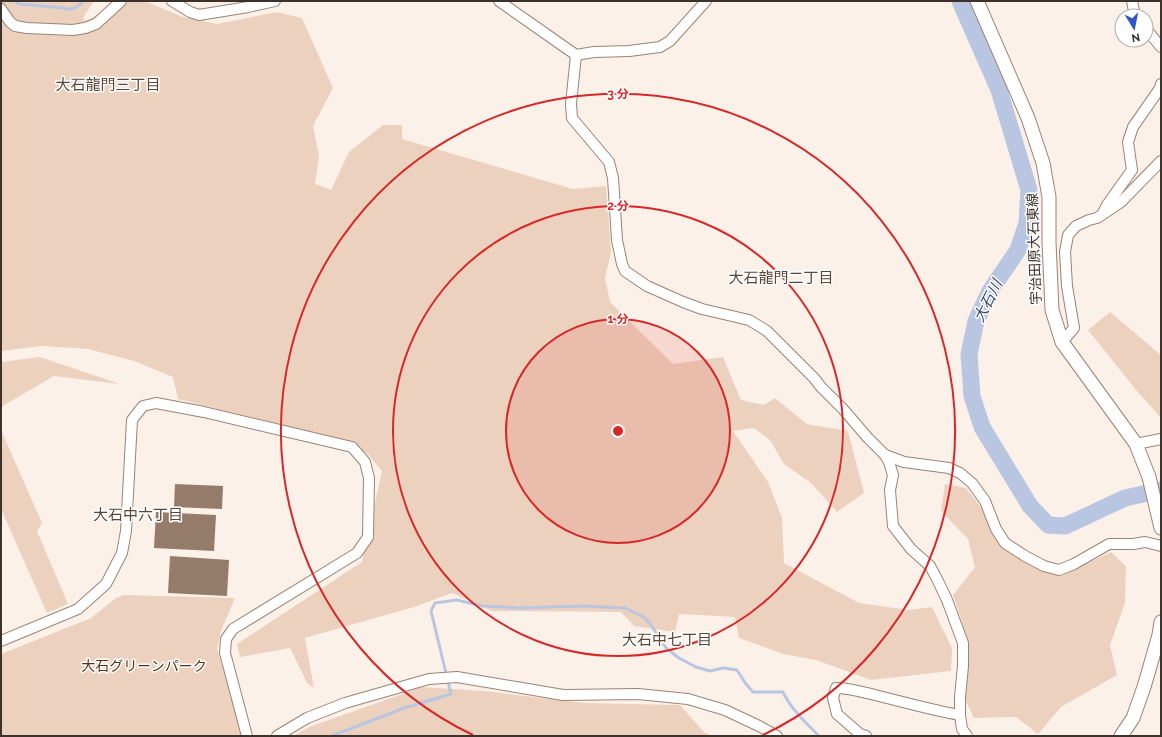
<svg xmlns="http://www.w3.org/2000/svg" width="1162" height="737" font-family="Raleway,'Noto Sans JP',sans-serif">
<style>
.green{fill:#edd1bf}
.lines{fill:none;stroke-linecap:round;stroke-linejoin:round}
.stream{stroke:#b9c6e1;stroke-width:3}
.river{stroke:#b9c6e1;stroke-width:17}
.building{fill:#947b6a}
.minor-casing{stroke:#9c8272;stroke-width:12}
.major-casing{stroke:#9c8272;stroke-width:15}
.minor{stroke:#fff;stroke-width:10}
.major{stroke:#fff;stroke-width:13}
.ring{fill:none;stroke:#d62828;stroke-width:2}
.labels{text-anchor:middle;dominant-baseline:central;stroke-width:3;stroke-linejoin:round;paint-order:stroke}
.street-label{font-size:14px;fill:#3c312b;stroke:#fff}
.park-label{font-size:14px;fill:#593114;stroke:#fff}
.neighbourhood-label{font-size:15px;fill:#5d4637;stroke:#fff}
.water-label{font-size:15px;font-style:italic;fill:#394a72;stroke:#fff}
.centre{fill:#d62828;stroke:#fff;stroke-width:2}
.ring-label{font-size:12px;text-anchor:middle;font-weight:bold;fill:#d62828;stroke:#fff;stroke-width:3;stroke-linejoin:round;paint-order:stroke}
</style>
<rect width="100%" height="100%" fill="#fcf1e9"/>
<g class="green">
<polygon points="1,1 94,1 83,18 85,21 128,1 145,1 183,17 217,24 277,12 302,18 333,88 313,126 319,156 315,184 331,190 349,152 383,125 402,125 402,139 573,189 606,186 611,252 605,278 610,302 673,364 723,357 741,400 764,405 775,398 807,424 848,431 864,493 837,512 811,483 784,464 770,440 754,428 733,431 768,482 782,518 784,563 859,603 909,610 932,607 952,648 951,671 871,680 816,660 783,654 739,638 735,617 679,614 675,632 634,626 621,612 492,611 452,593 414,607 305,638 314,688 307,683 290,648 240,657 237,644 362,562 382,471 368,454 328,436 178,399 173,377 134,361 88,349 41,346 1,351"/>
<polygon points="1110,312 1161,355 1161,418 1137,391 1088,330"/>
<polygon points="40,357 120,384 54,376 1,407 1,362"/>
<polygon points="1,430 42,523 37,531 68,604 47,613 1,509"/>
<polygon points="945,484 966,488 982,509 997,539 1017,558 1061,576 1111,552 1126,566 1125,603 1110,645 1117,675 1061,707 1038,734 1016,717 974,718 964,697 968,641 953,595 975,567 968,539 941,511"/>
<polygon points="124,595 235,598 221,631 217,649 243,736 1,736 1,654 91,618 116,598"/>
<polygon points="422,687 484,691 584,703 680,705 705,733 713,736 294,736 309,727"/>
</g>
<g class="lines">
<g class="stream">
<path d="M 16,1 L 19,4 L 64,8 C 72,12 78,7 83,1"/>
<path d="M 332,736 L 404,708 L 451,694 L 431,611 L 435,603 L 457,600 L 482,606 L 520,608 L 583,606 L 625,608 L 644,617 L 651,625 L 666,648 L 679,658 L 696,667 L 710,671 L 723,668 L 737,670 L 746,684 L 753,692 L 783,692 C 791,709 806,723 819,736"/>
</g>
<polyline class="river" points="960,1 999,90 1029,190 1027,223 1018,250 990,291 976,321 969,354 972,396 982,427 1030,506 1048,525 1065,526 1125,498 1161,490"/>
</g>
<g class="building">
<polygon points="175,484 223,486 222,509 174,507"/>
<polygon points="156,512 216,515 214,551 154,548"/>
<polygon points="170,556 229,560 227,596 168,593"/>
</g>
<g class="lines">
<g class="minor-casing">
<g id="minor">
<polyline points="172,1 190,12 199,15 248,7 275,1"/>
<polyline points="499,1 576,55 594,52 629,51 660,47 670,41 706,1"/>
<polyline points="1132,1 1135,16"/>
<polyline points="1,9 10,22 15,26 27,28 73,30 85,28 96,24 121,1"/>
<polyline points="1146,29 1161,47"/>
<polyline points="576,55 571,104 572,118 609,162 613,178 617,240 622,264 625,271 647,286 683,302 702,309 749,320 767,331 814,378 821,387 843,409 868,438 885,455 889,462 893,475 890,490 893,526 911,549 930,566 937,579 947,600 963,643 963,666 960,697 960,715 962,729 967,736"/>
<polyline points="1103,213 1107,205 1132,170 1128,142 1133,127 1160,88 1161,84"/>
<polyline points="1062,342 1074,328 1067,286 1065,252 1068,235 1076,226 1089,220 1097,218 1121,202 1161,161"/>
<polyline points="1136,444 1161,439"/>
<polyline points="885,455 904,462 949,468 960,473 972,483 985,501 996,529 1005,543 1025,556 1044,566 1059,570 1074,564 1109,544 1133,544 1145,542 1161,546"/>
<polyline points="1,641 78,609 106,584 122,553 126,531 132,420 143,406 156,403 204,412 352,447 365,462 369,478 368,537 357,553 233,629 226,639 225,653 247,736"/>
<polyline points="277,736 307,718 345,703 429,679 457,677 563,695 638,694 688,699 725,710 759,726 777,736"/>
<path d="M 866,736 L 860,734 L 837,714 L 833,698 L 836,688 C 849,688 862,692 875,695 C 904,702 931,710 960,715"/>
</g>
</g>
<g class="major-casing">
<g id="major">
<polyline points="977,1 1028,118 1043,163 1049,197 1049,242 1052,310 1062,342 1136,444 1149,477 1161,528"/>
<polyline points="1121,736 1133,718 1144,687 1159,635 1161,622"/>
</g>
</g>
<use href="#minor" class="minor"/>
<use href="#major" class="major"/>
</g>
<circle cx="618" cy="431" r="112" fill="#d62828" fill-opacity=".12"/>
<g class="ring">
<circle cx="618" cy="431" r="112"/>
<circle cx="618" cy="431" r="225"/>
<path d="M473 735A337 337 0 1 1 763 735"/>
</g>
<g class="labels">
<g class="street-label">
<text transform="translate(1034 249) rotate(-92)">宇治田原大石東線</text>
</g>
<g class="park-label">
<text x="144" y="666">大石グリーンパーク</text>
</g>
<g class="neighbourhood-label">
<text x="108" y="85">大石龍門三丁目</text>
<text x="781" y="278">大石龍門二丁目</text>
<text x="138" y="515">大石中六丁目</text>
<text x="667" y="640">大石中七丁目</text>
</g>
<g class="water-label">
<text transform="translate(988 301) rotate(-63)">大石川</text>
</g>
</g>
<circle cx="618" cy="431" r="6" class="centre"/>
<g class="ring-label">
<text x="618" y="98">3 分</text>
<text x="618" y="210">2 分</text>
<text x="618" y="323">1 分</text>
</g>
<rect width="1162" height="737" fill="none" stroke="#3c312b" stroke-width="4"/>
<g transform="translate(1134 28) rotate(170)"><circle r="19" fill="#ffffff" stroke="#b1adaa"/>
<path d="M0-3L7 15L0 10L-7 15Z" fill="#3155c6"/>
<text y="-6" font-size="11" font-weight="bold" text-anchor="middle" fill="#3c312b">N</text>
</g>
</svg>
